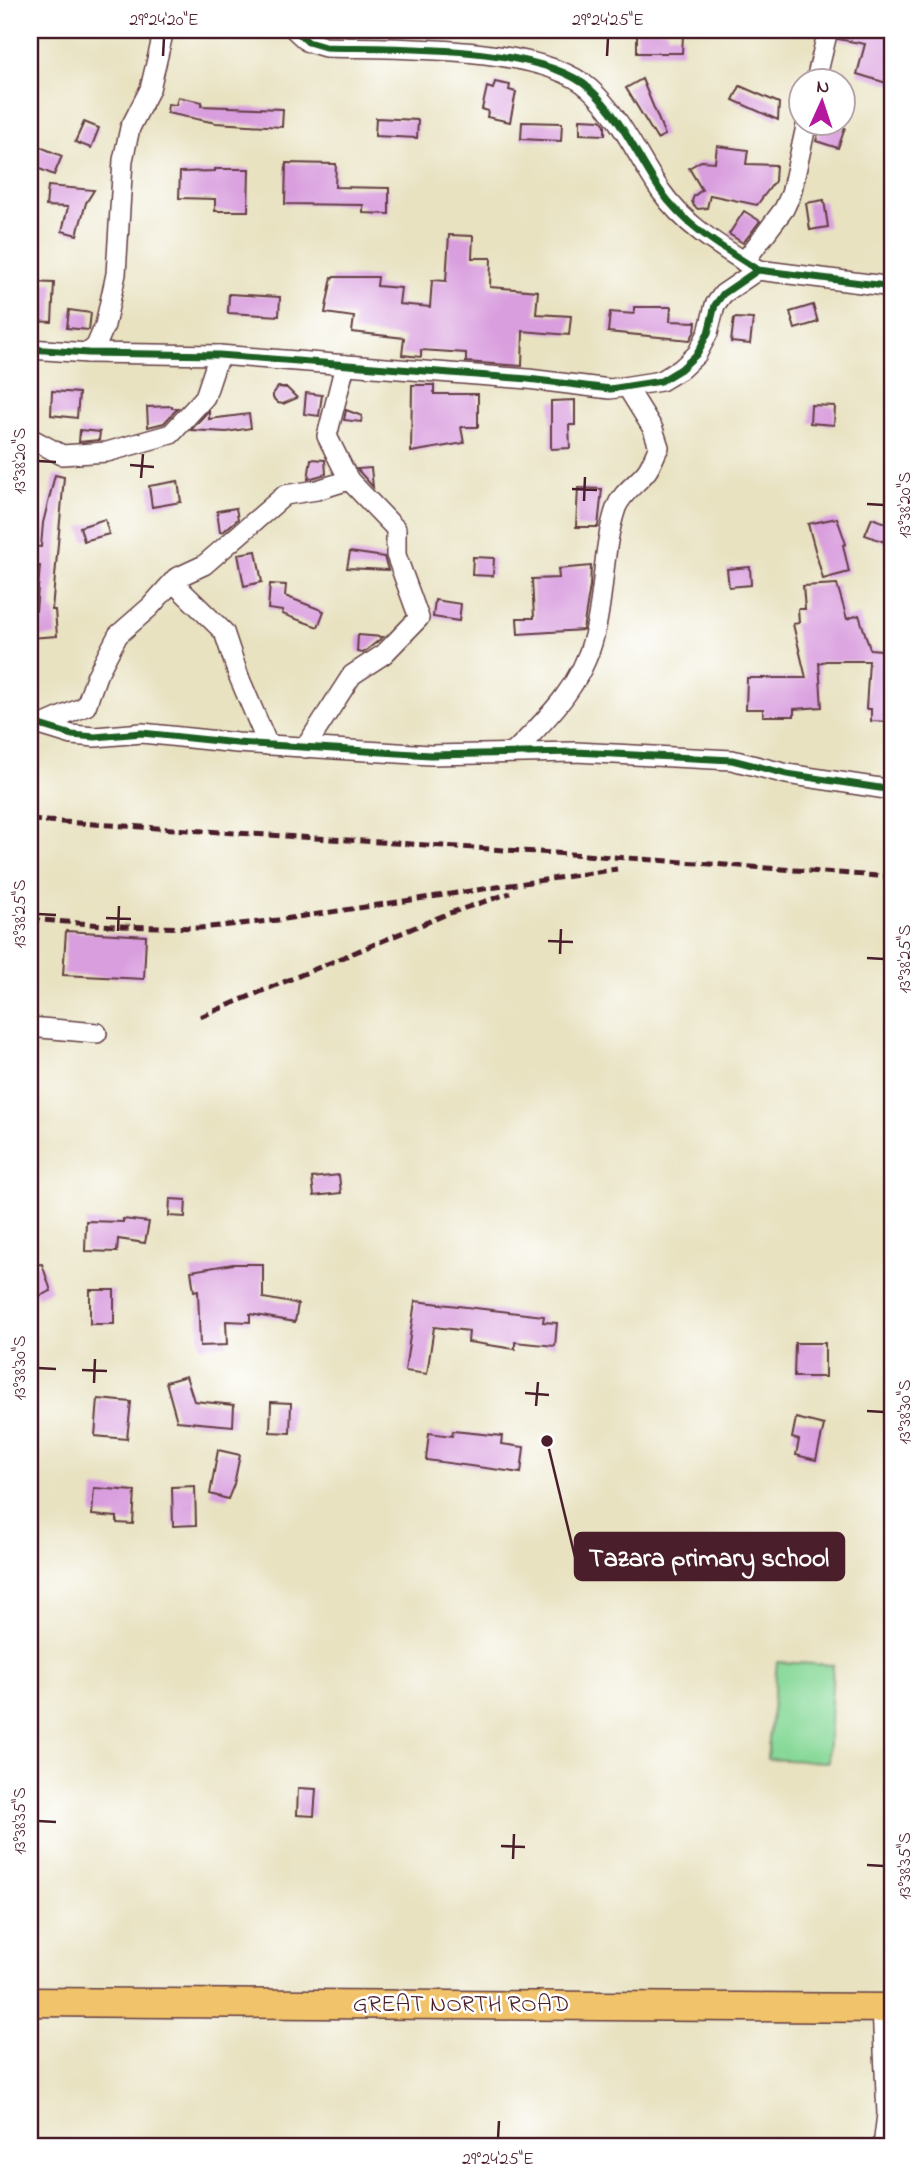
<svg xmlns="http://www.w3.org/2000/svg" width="923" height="2177" font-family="'Indie Flower',sans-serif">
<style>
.green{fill:#88d999;stroke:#697c62;stroke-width:2}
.building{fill:#d99ede}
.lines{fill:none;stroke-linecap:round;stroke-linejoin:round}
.minor-casing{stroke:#623c42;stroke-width:22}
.highway-casing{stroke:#623c42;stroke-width:31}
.minor{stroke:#fff;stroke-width:19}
.highway{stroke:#f1c36a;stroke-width:28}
.rail{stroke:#4a1f2b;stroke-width:5;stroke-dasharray:10 5;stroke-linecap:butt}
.cycleway-casing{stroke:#fff;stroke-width:11}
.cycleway{stroke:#1b5e20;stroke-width:7}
.ticks{fill:none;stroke:#4a1f2b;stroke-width:2.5}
.labels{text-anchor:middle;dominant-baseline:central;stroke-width:5;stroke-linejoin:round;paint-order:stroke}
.street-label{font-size:24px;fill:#4a1f2b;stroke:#fff}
.leader{fill:none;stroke:#4a1f2b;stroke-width:2.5}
.callout-dot{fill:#4a1f2b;stroke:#fff;stroke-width:2.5}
.callout{fill:#4a1f2b;stroke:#4a1f2b;stroke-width:2.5}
.callout-label{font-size:26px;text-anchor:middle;font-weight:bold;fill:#fff}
.neatline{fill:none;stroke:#4a1f2b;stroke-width:2.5}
.ticks-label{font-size:18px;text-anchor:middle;fill:#4a1f2b}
</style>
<rect width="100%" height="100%" fill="#fff"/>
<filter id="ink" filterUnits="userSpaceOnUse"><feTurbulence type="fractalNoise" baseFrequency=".0143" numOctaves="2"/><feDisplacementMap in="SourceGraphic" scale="14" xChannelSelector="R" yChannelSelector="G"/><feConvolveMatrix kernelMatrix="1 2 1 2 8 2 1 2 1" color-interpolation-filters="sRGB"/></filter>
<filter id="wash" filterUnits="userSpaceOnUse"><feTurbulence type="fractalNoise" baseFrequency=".00686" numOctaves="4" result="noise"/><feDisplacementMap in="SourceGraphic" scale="28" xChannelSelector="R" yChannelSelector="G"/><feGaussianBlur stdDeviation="1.57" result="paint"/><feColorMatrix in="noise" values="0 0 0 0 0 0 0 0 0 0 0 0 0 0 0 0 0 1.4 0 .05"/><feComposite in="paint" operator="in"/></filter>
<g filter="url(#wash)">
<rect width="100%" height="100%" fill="#e8e2c1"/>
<polygon class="green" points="777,1662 833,1665 828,1762 767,1759"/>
<g id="blocks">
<g class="building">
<polygon points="637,30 667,30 667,34 683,36 682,53 637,53"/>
<polygon points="840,30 893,30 893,85 857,74 865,44 838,39"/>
<polygon points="642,79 665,135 657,139 626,88"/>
<polygon points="495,82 510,85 509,90 516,92 510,122 487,117 488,111 482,109 487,87 493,89"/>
<polygon points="740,86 779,103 778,120 733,100"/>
<polygon points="178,97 202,102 201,106 283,109 282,127 216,123 167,113 168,104 176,105"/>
<polygon points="376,118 418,120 417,138 375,136"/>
<polygon points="580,119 601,120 605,125 605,135 580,134"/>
<polygon points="84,122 99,128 91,148 75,142"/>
<polygon points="522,122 562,123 561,141 521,139"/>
<polygon points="822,122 845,128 838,148 816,141"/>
<polygon points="38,146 62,156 54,175 30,165"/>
<polygon points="717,146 748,150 746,164 776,165 775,181 757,205 710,195 707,208 698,209 694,206 692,201 694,196 702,190 689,168 701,161 715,162"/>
<polygon points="286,163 336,164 335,187 389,188 389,214 363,213 363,205 285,204"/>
<polygon points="215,169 249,169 248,211 215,211 215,199 179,198 180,172 215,171"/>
<polygon points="48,186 94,190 86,203 77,235 62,231 68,207 46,206"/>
<polygon points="824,200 828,227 810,230 806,203"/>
<polygon points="744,211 760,221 743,243 729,234"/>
<polygon points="449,235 473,236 472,258 491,258 490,287 538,291 536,314 571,316 569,335 523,331 522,366 466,362 466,353 421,350 421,357 402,355 404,338 352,332 354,317 325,313 332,277 378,277 377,286 401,288 399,304 430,307 432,280 446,281"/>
<polygon points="30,282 54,283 52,322 30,321"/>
<polygon points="229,294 280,297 279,316 228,313"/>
<polygon points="813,305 818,322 795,329 790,312"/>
<polygon points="634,307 671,307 670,321 696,322 695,331 690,340 608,332 610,312 634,314"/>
<polygon points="69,310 91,313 89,330 67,328"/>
<polygon points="734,318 753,319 750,344 731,342"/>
<polygon points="412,385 434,385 434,394 478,394 478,427 461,427 464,443 411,452"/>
<polygon points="278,387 287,388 297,398 283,404 278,403 273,398 273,394"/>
<polygon points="52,391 79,393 77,418 51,415"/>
<polygon points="306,393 322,395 319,416 304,414"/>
<polygon points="575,400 575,425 569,425 570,448 551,449 551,401"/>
<polygon points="811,405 835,406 834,425 810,423"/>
<polygon points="172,406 172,408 178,408 164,423 148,427 147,407"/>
<polygon points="209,410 209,419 249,414 251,428 227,432 191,430"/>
<polygon points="346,410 362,416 361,422 344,420"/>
<polygon points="80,430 100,432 99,440 79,442"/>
<polygon points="311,459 325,460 326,474 308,479"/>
<polygon points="371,468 373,487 357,469"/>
<polygon points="55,475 64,477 52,610 55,610 57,636 30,638 30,612 36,611 40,566 30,566 30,546 41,547 43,523"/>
<polygon points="178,481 181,502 152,507 149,486"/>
<polygon points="578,488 602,489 598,527 576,527"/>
<polygon points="236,508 238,519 224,531 220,532 217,511"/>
<polygon points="837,518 846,544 843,545 849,572 823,579 808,524"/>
<polygon points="872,518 893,526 890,544 865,535"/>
<polygon points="105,519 109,534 84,541 80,527"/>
<polygon points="256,551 262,582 244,586 238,554"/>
<polygon points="350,552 384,557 388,570 347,568"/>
<polygon points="473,557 494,558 493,576 472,575"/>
<polygon points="591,566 590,586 583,630 518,634 517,618 534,618 532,579 559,578 558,569"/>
<polygon points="750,567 751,585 729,587 727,569"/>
<polygon points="270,584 286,585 285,596 324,611 318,627 282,614 283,611 268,609"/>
<polygon points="837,584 847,619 859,615 870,649 893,651 893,722 871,721 871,709 866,709 869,661 826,661 819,663 822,707 794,709 794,716 763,716 763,709 746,709 747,678 806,678 793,624 799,623 798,609 805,609 803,586"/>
<polygon points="435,600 461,604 459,621 433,617"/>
<polygon points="358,635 383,637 363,653 357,652"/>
<polygon points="66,931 146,936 144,979 63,975"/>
<polygon points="339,1175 341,1193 314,1196 312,1178"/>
<polygon points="170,1199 186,1200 185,1217 169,1216"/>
<polygon points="123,1219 149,1222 145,1243 118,1239 117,1252 85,1251 86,1221 123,1222"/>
<polygon points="42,1264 51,1291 37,1297 30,1276 30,1265"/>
<polygon points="233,1264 263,1264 263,1298 298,1304 295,1322 250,1314 250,1322 226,1321 227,1345 200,1346 198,1290 194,1291 191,1271"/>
<rect x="90" y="1290" width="24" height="34"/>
<polygon points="415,1301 544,1316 543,1322 557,1323 555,1346 515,1342 515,1349 468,1342 469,1331 434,1327 427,1374 405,1371"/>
<polygon points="795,1343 825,1343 825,1377 794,1377"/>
<polygon points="186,1376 194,1401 234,1405 233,1426 177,1421 166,1382"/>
<polygon points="98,1399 131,1402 127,1439 95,1436"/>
<polygon points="271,1402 291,1403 290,1433 270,1432"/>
<polygon points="796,1418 824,1425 816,1460 796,1455 799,1440 792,1438"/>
<polygon points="453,1431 502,1436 501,1444 524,1447 521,1473 426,1460 429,1433 452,1436"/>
<polygon points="218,1450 240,1455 234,1484 228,1499 210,1494"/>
<polygon points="195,1486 196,1525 173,1526 172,1487"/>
<polygon points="94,1488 135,1491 133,1524 117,1523 117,1517 92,1515"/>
<polygon points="298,1788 316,1789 314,1816 297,1815"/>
</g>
</g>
</g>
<g filter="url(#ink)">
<use href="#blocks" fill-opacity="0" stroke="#623c42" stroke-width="2"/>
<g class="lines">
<g class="minor-casing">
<g id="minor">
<path d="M 295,30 L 308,42 L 325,47 C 390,49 542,44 590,89 C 621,117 637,156 660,190 C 685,226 721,247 758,270"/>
<polyline points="816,80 828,30"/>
<polyline points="744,262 784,209 791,194 807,122"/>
<polyline points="30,349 88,353 219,355 528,379 610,389 661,381 681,369 697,354 708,333 715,305 723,294 758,270 893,287"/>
<polyline points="88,353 96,346 105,325 116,274 123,160 130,128 150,89 164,30"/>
<polyline points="30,438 62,455 107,452 171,434 205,397 219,355"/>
<polyline points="30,722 72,735 95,737 142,733 237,743 430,755 575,752 732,760 787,774 893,790"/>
<polyline points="40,726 86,706 97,675 118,635 150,607 176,578"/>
<polyline points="268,745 239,677 224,632 181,590 176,578 204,565 285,495 317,490 349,480"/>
<polyline points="305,748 352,675 384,654 419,618 396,555 396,529 349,480 327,436 345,365"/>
<path d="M 513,753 C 547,719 582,685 594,636 C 605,593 602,550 616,508 C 622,492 637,484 647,471 C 652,464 655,454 659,447 L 653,429 L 627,387"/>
<polyline points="30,1027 97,1033"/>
<polyline points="882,2008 887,2114 883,2147"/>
</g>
</g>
<g class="highway-casing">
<polyline id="highway" points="30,2002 893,2008"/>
</g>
<use href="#minor" class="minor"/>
<use href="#highway" class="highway"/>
<g class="rail">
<polyline points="30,820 585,855 893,877"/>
<polyline points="30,919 115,926 200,928 278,920 617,869"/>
<polyline points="200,1017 447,914 510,893"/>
</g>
<g class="cycleway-casing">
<g id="cycleway">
<path d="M 295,30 L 308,42 L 325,47 C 390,49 542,44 590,89 C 621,117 637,156 660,190 C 685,226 721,247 758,270"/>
<polyline points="30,349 88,353 219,355 528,379 610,389 661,381 681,369 697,354 708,333 715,305 723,294 758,270 893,287"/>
<polyline points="30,722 72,735 95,737 142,733 237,743 430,755 575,752 732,760 787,774 893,790"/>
</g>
</g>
<use href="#cycleway" class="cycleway"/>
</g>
</g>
<path class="ticks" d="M 163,56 L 164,38M 607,56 L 608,38M 38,461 L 56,462M 130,465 L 154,467M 141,478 L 143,454M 572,489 L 597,490M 584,501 L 585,477M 867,504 L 884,505M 38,914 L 56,915M 106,918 L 131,919M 118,931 L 119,906M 548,941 L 573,942M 560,954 L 561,929M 867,958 L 884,959M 38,1368 L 56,1369M 82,1370 L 107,1371M 94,1383 L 95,1359M 525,1393 L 549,1395M 536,1406 L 538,1382M 867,1411 L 884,1412M 38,1821 L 56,1822M 501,1846 L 525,1847M 513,1859 L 514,1834M 867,1865 L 884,1866M 498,2138 L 499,2121"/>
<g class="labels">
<g class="street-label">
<text x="461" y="2005">GREAT NORTH ROAD</text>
</g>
</g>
<path class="leader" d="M547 1441L575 1557"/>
<circle class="callout-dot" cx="547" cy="1441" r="7"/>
<rect class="callout" x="575" y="1533" width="269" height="47" rx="7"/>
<g class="callout-label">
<text x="709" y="1566">Tazara primary school</text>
</g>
<rect width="923" height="2177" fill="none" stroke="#fff" stroke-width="77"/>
<g transform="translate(822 102) rotate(3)"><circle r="33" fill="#ffffff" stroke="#b7a5aa" stroke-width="2"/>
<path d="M0-5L12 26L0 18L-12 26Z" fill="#b5179e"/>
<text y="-10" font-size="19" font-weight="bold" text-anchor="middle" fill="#4a1f2b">N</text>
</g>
<rect x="38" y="38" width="846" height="2100" class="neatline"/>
<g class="ticks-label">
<text x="164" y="25">29°24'20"E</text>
<text x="608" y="25">29°24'25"E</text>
<text transform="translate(19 461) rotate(-90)" y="6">13°38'20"S</text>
<text transform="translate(904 505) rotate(-90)" y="6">13°38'20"S</text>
<text transform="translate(19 914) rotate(-90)" y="6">13°38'25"S</text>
<text transform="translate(904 959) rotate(-90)" y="6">13°38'25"S</text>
<text transform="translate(19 1368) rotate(-90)" y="6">13°38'30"S</text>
<text transform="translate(904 1412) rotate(-90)" y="6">13°38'30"S</text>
<text transform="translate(19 1821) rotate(-90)" y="6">13°38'35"S</text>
<text transform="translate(904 1866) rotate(-90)" y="6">13°38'35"S</text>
<text x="498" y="2164">29°24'25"E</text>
</g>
</svg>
